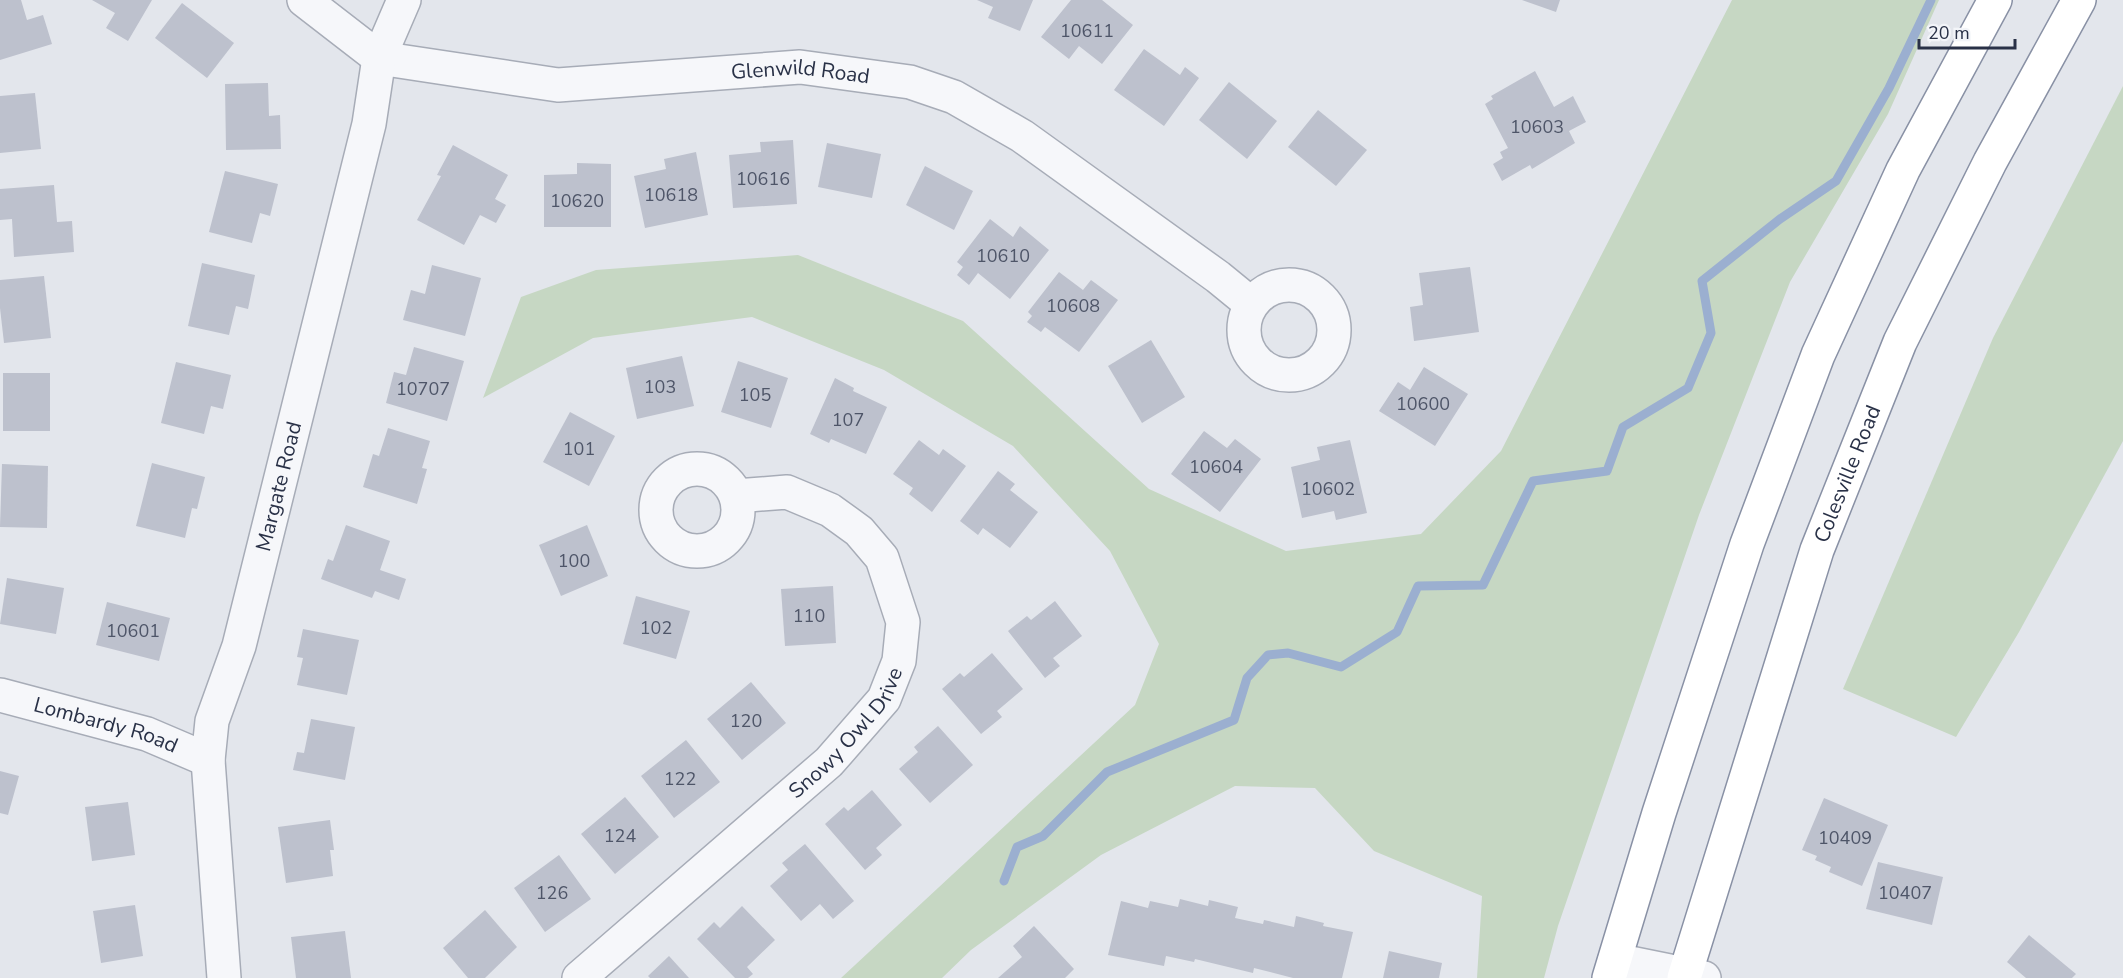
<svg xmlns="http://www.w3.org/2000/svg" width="2123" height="978" font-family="'Nunito Sans',sans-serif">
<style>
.green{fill:#c6d7c3}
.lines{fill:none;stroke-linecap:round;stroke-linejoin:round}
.stream{stroke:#9bafd0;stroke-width:9}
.building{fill:#bdc1cd}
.minor-casing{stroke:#a7acb7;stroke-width:36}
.highway-casing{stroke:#8991a5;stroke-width:36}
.minor{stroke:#f6f7fa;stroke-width:33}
.highway{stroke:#fff;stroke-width:33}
.labels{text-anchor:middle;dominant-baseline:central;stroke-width:4.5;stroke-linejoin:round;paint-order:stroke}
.number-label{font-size:18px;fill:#4e5568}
.street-label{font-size:21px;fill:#293147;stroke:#f3f5f9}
</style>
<rect width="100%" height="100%" fill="#e3e6ec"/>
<g class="green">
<polygon points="1732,0 1939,0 1888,114 1790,282 1699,515 1558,926 1544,978 1477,978 1482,896 1374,851 1315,788 1235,786 1101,855 971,950 942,978 841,978 1135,705 1159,644 1110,551 1013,446 884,370 752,317 593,338 483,398 521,297 596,270 798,255 963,321 1149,489 1286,551 1421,534 1501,451"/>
<polygon points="2123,86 2123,441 2019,632 1956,737 1843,689 1993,338"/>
</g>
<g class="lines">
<polyline class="stream" points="1004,881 1017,847 1043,836 1107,772 1234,720 1247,678 1268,655 1288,653 1341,667 1397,632 1418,586 1483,585 1533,481 1607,471 1623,427 1688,388 1711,333 1702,281 1780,219 1836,181 1889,88 1931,0"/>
</g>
<g class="building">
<polygon points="0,0 21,0 27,20 43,15 52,44 0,60"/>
<polygon points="92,0 152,0 128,41 106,28 115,13"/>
<polygon points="977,0 1033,0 1020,31 988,18 993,7"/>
<polygon points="1071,0 1102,0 1133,25 1102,64 1079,46 1069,59 1041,37"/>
<polygon points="1522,0 1560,0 1556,12"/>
<polygon points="182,3 234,43 207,78 155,38"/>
<polygon points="1144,49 1180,75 1185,67 1199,78 1164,126 1114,90"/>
<polygon points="1535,71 1554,107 1573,96 1586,122 1569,131 1575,143 1532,169 1530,165 1502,181 1493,164 1503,158 1500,152 1508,148 1485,104 1493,99 1491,96"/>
<polygon points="1229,82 1277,121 1247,159 1199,120"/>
<polygon points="268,83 269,116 280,115 281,149 226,150 225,84"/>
<polygon points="35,93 41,149 0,153 0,96"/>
<polygon points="1318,110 1367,150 1336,186 1288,147"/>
<polygon points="793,140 797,204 733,208 729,155 761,152 760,142"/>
<polygon points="827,143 881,154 872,198 818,187"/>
<polygon points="453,145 508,175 495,199 506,205 496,223 480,215 464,245 417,220 441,176 437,175"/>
<polygon points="696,152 708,215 645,228 634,176 666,169 664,159"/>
<polygon points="577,163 611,164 611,227 544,227 544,175 577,174"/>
<polygon points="925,166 973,191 954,230 906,205"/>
<polygon points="225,171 278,184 270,216 260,213 252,243 209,232"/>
<polygon points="54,185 57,222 72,221 74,252 14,257 12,219 0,220 0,189"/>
<polygon points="990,219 1013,237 1020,226 1049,250 1010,299 978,273 969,285 957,275 963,267 957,262"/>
<polygon points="202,263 255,275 248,309 236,306 229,335 188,326"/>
<polygon points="432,265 481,278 465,336 403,320 411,290 425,294"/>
<polygon points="1470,267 1479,332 1414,341 1410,307 1423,305 1419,273"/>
<polygon points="1059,272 1083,290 1091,280 1118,300 1079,352 1045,327 1041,332 1027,322 1032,316 1028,312"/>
<polygon points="44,276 51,338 4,343 0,308 0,280"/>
<polygon points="1151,340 1185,397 1142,423 1108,366"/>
<polygon points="414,347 464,361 447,421 386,403 394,372 406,375"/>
<polygon points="682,356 694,406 637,419 626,368"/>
<polygon points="738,361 788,378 771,428 721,412"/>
<polygon points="176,362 231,375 223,409 211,406 204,434 161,423"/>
<polygon points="1424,367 1468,394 1435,446 1379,411 1398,382 1410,390"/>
<rect x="3" y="373" width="47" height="58"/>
<polygon points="835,378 854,388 853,391 887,407 866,454 831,439 829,443 810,434"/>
<polygon points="570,412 615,436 589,486 543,462"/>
<polygon points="388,428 430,441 422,468 427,469 417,504 363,487 373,454 379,456"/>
<polygon points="1204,431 1227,448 1235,439 1261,459 1220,512 1171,474"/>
<polygon points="919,440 939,455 943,449 966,466 932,512 909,494 913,488 893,474"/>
<polygon points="1350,440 1367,513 1336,520 1334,511 1302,518 1291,467 1320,460 1317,447"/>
<polygon points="152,463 205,477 197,509 192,508 185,538 136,526"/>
<polygon points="2,464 48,466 47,528 0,527"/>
<polygon points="998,471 1015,484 1010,490 1038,512 1010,548 983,528 978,535 960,521"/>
<polygon points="346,525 390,541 380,570 406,579 399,600 375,591 372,598 321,579 328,559 333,561"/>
<polygon points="587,525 608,576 561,596 539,545"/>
<polygon points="7,578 64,588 56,634 0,624"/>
<polygon points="833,586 836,643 785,646 781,589"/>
<polygon points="636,596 690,611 676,659 623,644"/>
<polygon points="1055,601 1082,636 1053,658 1060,666 1045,678 1008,631 1027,616 1031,620"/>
<polygon points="107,602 170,618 159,661 96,645"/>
<polygon points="303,629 359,640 347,695 297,685 303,658 297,657"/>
<polygon points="992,653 1023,689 997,711 1002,717 981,734 942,689 960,673 964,677"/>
<polygon points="751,682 786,723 742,760 707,719"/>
<polygon points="311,719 355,727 345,780 293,770 297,752 304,753"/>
<polygon points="938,726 973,765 930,803 899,769 918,752 914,747"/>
<polygon points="686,740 720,782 674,818 641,776"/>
<polygon points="0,771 19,776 8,815 0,813"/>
<polygon points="872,790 902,825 876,848 882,855 865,870 825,824 844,807 848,811"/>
<polygon points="625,797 659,837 615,874 581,834"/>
<polygon points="1824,798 1888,825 1862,886 1829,872 1831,867 1815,860 1817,856 1802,850"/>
<polygon points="128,802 135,855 92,861 85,807"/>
<polygon points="330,820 334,850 330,850 333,876 286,883 278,827"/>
<polygon points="805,844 854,901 833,919 820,904 801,921 770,886 788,870 782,863"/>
<polygon points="559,855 591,899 545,932 514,888"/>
<polygon points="1878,862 1943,877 1932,925 1866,909"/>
<polygon points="1180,899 1208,906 1209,900 1238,907 1235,918 1263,924 1264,920 1294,927 1296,916 1324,923 1323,926 1353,932 1342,978 1293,978 1254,968 1253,973 1195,959 1194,962 1166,956 1164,966 1108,955 1121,901 1148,908 1150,901 1178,907"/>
<polygon points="135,905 143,956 101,963 93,911"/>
<polygon points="742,906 775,940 747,967 753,974 748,978 735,978 697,939 714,922 720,928"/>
<polygon points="485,910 517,947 485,978 468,978 443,948"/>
<polygon points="1034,926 1074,969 1065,978 998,978 1022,957 1013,946"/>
<polygon points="345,931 351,978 296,978 291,937"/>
<polygon points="2029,935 2076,974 2072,978 2026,978 2007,962"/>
<polygon points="1389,951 1442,963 1439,978 1383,978"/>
<polygon points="669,956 689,978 650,978 648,976"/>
</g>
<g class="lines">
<g class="minor-casing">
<g id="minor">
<path id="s1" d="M 304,0 L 379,58 L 558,85 L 800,67 L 910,82 L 954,97 L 1022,136 L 1218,277 L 1251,304"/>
<circle cx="1289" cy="330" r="45"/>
<circle cx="697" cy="510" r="41"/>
<path id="s2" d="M 0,695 L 147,734 L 208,760"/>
<polyline points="1615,960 1704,978"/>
<path id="s3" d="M 224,978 L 208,760 L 212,721 L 239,646 L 369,124 L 379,58 L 404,0"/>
<path id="s4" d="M 579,978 L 829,762 L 884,699 L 899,661 L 903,622 L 882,558 L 859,531 L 830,510 L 787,492 L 736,496"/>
</g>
</g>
<g class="highway-casing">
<g id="highway">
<polyline points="1609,978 1659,813 1747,544 1818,355 1903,170 1995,0"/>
<path id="s5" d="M 1684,978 L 1817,550 L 1900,342 L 1990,162 L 2079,0"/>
</g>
</g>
<use href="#minor" class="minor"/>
<use href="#highway" class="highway"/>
</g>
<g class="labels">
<g class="number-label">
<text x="1087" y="31">10611</text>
<text x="1537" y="127">10603</text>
<text x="763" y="179">10616</text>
<text x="671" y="195">10618</text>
<text x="577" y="201">10620</text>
<text x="1003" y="256">10610</text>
<text x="1073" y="306">10608</text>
<text x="660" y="387">103</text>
<text x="423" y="389">10707</text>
<text x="755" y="395">105</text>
<text x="1423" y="404">10600</text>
<text x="848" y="420">107</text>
<text x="579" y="449">101</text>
<text x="1216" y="467">10604</text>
<text x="1328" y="489">10602</text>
<text x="574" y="561">100</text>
<text x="809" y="616">110</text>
<text x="656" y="628">102</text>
<text x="133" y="631">10601</text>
<text x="746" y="721">120</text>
<text x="680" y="779">122</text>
<text x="620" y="836">124</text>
<text x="1845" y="838">10409</text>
<text x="552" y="893">126</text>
<text x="1905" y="893">10407</text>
</g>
<g class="street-label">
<text stroke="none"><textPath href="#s1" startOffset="519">Glenwild Road</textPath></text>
<text stroke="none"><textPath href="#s5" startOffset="530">Colesville Road</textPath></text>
<text stroke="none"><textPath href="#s3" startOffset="502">Margate Road</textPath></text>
<text stroke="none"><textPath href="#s2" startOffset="110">Lombardy Road</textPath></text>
<text stroke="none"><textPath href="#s4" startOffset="364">Snowy Owl Drive</textPath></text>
</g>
</g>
<path d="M1919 39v9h96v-9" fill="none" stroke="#293147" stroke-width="3"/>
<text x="1928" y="39" font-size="18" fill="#293147" stroke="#f3f5f9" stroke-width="4.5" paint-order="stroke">20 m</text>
</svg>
